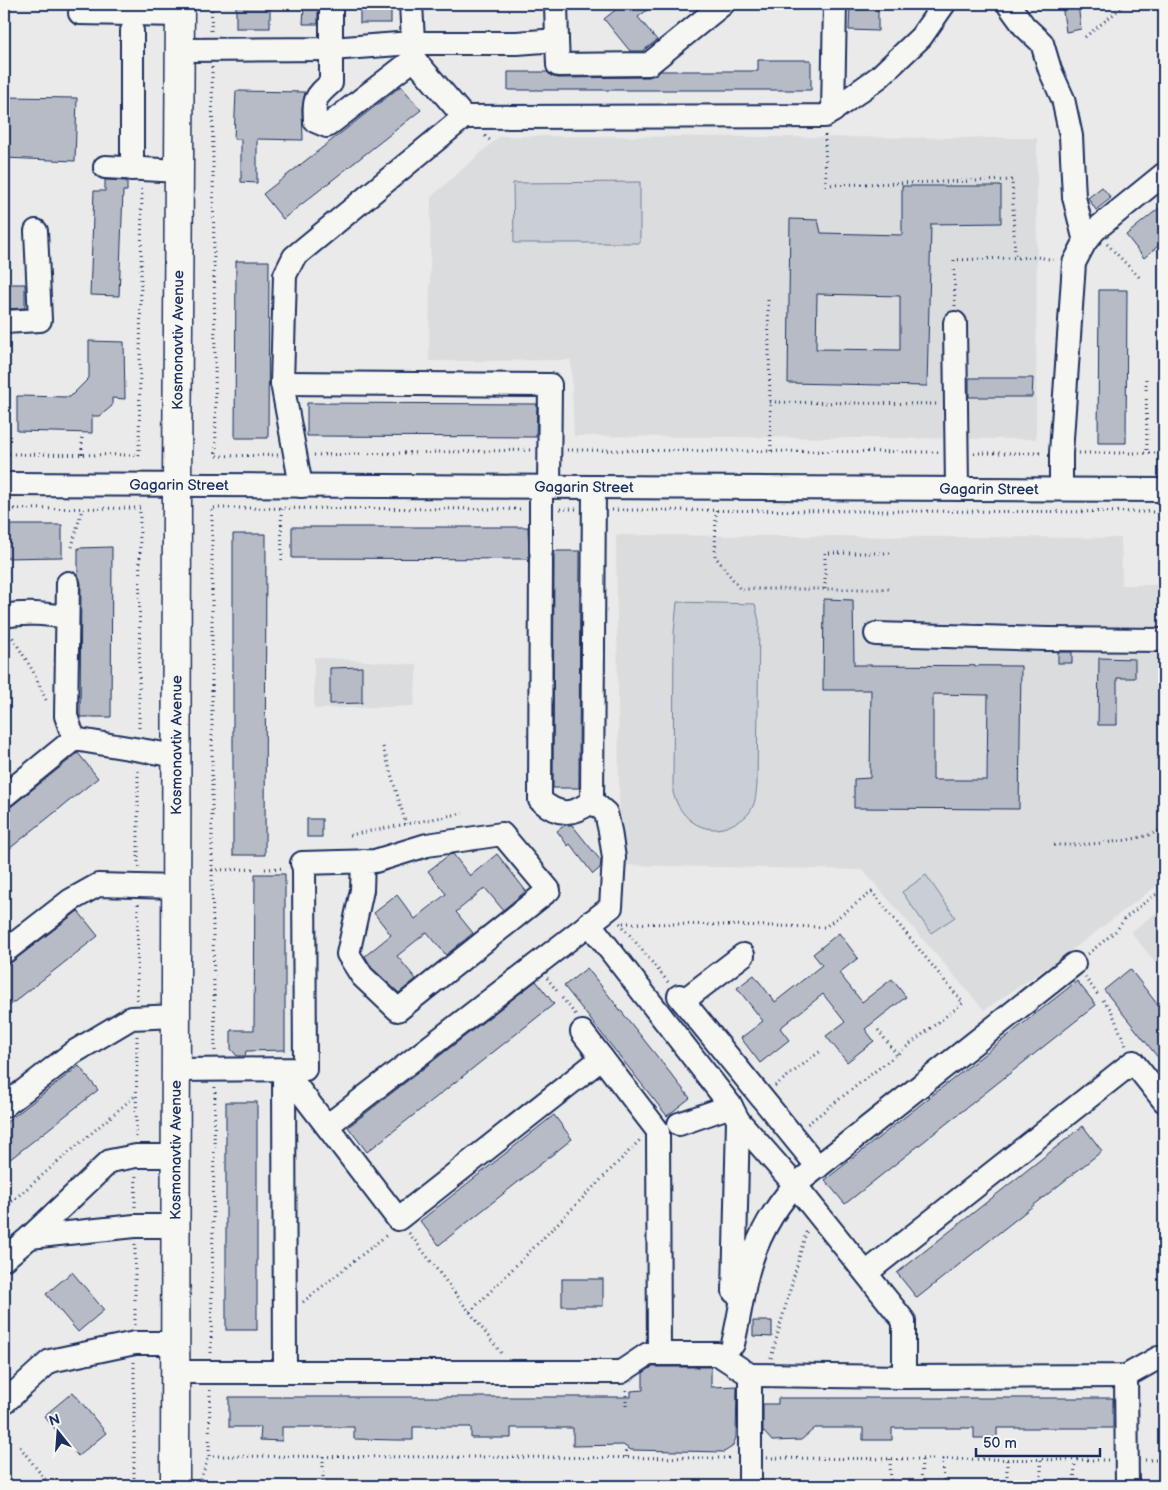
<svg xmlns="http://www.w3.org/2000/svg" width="1168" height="1490" font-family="'Balsamiq Sans',sans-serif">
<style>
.built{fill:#dadcde}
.green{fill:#caced5;stroke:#727e9a}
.building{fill:#b6bbc6;stroke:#1b2f5e;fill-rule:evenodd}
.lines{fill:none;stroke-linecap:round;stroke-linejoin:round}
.minor-casing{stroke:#1b2f5e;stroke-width:26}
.major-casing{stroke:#1b2f5e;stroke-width:31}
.path{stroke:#1b2f5e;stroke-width:3;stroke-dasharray:1 4;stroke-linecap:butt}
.minor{stroke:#f6f6f2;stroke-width:22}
.major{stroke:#f6f6f2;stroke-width:28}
.labels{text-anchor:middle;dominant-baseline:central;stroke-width:4;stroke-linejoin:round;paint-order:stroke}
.street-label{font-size:15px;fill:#1b2f5e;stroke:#f6f6f2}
</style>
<rect width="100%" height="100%" fill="#e9eae9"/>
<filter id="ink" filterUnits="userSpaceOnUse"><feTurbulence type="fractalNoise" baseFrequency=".02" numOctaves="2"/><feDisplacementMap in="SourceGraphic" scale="10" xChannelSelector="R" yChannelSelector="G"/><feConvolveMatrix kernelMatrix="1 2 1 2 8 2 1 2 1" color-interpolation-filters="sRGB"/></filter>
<g filter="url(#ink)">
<g class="built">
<polygon points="500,136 1037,138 1036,439 574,436 571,360 429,361 431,197"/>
<polygon points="616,535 1121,538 1122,585 1157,585 1159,884 1061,958 984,1010 863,870 620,865"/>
<polygon points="314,657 417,665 414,706 314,709"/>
<polygon points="1164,907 1164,973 1131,932"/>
</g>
<g class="green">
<polygon points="640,182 640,243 514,243 513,183"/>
<path d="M 677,602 L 755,604 L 759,621 L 757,785 C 756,792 756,801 752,808 C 749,815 742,820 735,823 C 708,839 680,821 673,792 L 674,633 Z"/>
<polygon points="926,875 955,917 931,933 902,892"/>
</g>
<g class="building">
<rect x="236" y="4" width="34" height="24"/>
<rect x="360" y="4" width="31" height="19"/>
<polygon points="623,4 655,4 638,17 657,40 643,51 630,51 604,19"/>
<polygon points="850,4 878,4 878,31 849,30"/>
<polygon points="1078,4 1081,29 1066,32 1062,5"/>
<polygon points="304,7 318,7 318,24 303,24"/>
<polygon points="758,60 811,60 811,90 508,90 508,72 547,72 551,76 558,78 649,77 661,71 758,71"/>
<polygon points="401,86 421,110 283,219 263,194"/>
<polygon points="236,91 305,92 302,108 303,140 257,139 257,183 241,182 241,139 234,139"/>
<polygon points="4,97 77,98 75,161 4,158"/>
<polygon points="105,180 127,181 127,191 123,191 119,296 90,295 94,191 105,191"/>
<path d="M 902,186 L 1001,186 L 1001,223 L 931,224 L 927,386 L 788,383 L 790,219 L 818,220 L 821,233 L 902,235 ZM 817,294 L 900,296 L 900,350 L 816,349 Z"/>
<polygon points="1102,187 1111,198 1096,210 1088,198"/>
<polygon points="1164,204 1164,241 1144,258 1126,235"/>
<polygon points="236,261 269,261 268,438 235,438"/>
<polygon points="4,284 25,284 25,308 4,309"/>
<polygon points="1099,290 1127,290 1126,443 1098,443"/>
<polygon points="89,341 124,342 125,399 112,398 112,406 100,416 92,416 92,433 17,431 17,396 70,397 89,378"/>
<polygon points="969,378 1033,378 1032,397 969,397"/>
<polygon points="307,403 537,404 536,437 307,436"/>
<polygon points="4,525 62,525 62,557 4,558"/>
<polygon points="292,527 528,527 529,555 528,559 292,558"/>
<polygon points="233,534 266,534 265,855 233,855"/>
<polygon points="112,547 111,717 80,717 81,583 78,575 78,548"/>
<polygon points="554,551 580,551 579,788 553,788"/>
<path d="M 824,599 L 853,600 L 854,665 L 1021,666 L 1019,809 L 854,808 L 854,779 L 870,778 L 871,690 L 823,690 ZM 933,694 L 988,695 L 987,780 L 933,780 Z"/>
<rect x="1058" y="652" width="14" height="11"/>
<polygon points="1099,658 1135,659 1135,678 1117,678 1117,725 1098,725"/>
<polygon points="362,667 362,703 330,704 330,668"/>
<polygon points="78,753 98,778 4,853 4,811 12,806"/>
<rect x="307" y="819" width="15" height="18"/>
<polygon points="565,825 572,825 601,861 600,868 593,874 570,844 568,846 557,831"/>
<polygon points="453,854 470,876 497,854 526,891 503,910 485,888 456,912 473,933 446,955 427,932 397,956 416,979 399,993 372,968 365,956 391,935 374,913 397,895 415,919 446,894 428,871 449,855"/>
<polygon points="255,874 285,874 285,1050 246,1051 245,1056 237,1056 231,1049 231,1030 254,1030"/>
<polygon points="78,911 98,936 4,1010 4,966 12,962"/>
<polygon points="839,933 858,958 839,973 862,1002 892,979 906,997 865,1029 874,1041 847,1062 826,1036 845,1022 823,994 780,1028 789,1040 760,1063 741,1038 763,1021 737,988 754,975 775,1002 822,965 813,954"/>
<polygon points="587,968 690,1098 667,1116 564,986"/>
<polygon points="1130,969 1164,1013 1164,1065 1104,990"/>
<polygon points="536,981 554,1004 367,1152 348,1127"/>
<polygon points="1077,981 1096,1005 845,1204 825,1180"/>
<polygon points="79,1066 98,1090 4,1164 4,1124"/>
<rect x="226" y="1102" width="31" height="228"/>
<polygon points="554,1115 572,1139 439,1245 420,1221"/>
<polygon points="1083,1126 1102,1151 917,1298 897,1273"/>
<polygon points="72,1272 104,1310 78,1332 46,1294"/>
<rect x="562" y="1279" width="41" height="27"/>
<polygon points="753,1321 772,1321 772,1337 753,1336"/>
<polygon points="652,1367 711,1367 711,1387 737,1386 736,1438 732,1447 724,1452 631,1450 623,1445 573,1446 573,1428 511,1428 511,1438 471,1438 471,1427 413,1427 413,1440 396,1440 354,1439 354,1427 282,1427 282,1441 260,1440 261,1427 229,1427 229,1397 631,1397 631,1391 643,1390 643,1373"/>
<polygon points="73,1392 106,1433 78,1456 44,1416"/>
<polygon points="778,1398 1113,1398 1113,1428 997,1428 997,1438 974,1438 974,1428 892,1428 892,1440 863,1440 863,1428 815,1428 801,1440 772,1441 763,1431 763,1404 778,1404"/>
</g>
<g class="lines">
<g class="minor-casing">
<g id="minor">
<path d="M 331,4 L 331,83 C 314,98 314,99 315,121 L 327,126 L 414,59"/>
<polyline points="411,4 414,59 464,117"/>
<polyline points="1008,4 1024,26 1042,43 1050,70 1063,99 1071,136 1074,197 1085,242"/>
<polyline points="80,13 180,15"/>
<polyline points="132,31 132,169"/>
<polyline points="557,40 558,65 649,64 723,4"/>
<polyline points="180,50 331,49 412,43 517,43 557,40 556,4"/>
<polyline points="833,111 835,4"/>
<polyline points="105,167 179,171"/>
<polyline points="4,322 40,320 36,231"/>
<polyline points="955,323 957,489"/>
<polyline points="282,383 550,385 549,487"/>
<path id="s1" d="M 4,484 L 1164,490"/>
<polyline points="301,486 282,383 285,275 294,257 464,117 825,116 879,77 921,37 944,4"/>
<polyline points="1061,489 1061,453 1074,263 1085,242 1095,230 1164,174"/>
<polyline points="541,551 541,487"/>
<path d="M 541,559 L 540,800 C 558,816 573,816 592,801 L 594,487"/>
<path d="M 4,616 C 25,612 45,614 67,617"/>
<polyline points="876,634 1047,639 1164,640"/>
<polyline points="74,739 177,756"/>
<polyline points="4,796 74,739 66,716 68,583"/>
<polyline points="589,923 731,1106 738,1120 734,1292"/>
<polyline points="4,952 71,900 98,885 176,887"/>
<polyline points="679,996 818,1167"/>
<polyline points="683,1001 743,955"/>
<polyline points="582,1032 658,1131 659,1354"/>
<polyline points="176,1070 305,1069 304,868 302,863 375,861 427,845 502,834 549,890 398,1010 362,976 348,954 362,890 363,861"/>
<polyline points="284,1070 398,1219 602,1058"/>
<polyline points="284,1070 285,1372"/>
<polyline points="4,1106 74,1052 131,1018 176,1016"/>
<polyline points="738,1120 795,1185 904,1321 904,1377"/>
<polyline points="679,1124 731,1106"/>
<polyline points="327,1126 611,907 614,858 610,831 606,813 592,801"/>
<polyline points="30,1237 110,1161 136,1156 176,1156"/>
<polyline points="4,1259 30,1237 135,1226 175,1226"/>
<polyline points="866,1273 1133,1062 1164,1101"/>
<path d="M 733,1344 C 738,1323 741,1303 745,1283 C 753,1246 771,1212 795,1185 L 1074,964"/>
<polyline points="175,1372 621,1372 648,1354 718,1354 750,1375 750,1486"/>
<polyline points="750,1375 904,1377 1126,1376 1158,1358 1164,1358"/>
<polyline points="1126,1376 1127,1486"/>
<polyline points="4,1398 6,1401 50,1361 135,1343 175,1343"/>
</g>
</g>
<g class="major-casing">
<g id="major">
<path id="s2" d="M 175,1486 L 177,485 L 180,4"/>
</g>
</g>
<g class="path">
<polyline points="211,31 212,4"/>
<polyline points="1085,37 1126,4"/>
<polyline points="212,67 216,456 278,455"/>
<polyline points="825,135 826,185 1012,180 1015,258"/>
<polyline points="485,136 492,142"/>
<polyline points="1107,244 1141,279"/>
<polyline points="768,300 771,451"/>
<polyline points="955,306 954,260 1037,257 1056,260"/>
<polyline points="1146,379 1147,453"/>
<polyline points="770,402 937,404"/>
<polyline points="82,438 82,455"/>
<polyline points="567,450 938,452"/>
<polyline points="974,453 1043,453"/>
<polyline points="1079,453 1164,453"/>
<polyline points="4,454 139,455 142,186"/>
<polyline points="314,455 531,450"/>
<polyline points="4,509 140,508 139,732"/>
<polyline points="281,509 282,561"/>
<polyline points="560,509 576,509"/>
<polyline points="612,510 1164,512"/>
<polyline points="716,510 715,556 740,589 892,589"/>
<polyline points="72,547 82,509"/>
<polyline points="825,589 825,553 892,553"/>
<polyline points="9,635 11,635 33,671 46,700"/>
<polyline points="383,747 406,824"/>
<polyline points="350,835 463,813"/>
<path d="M 1054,845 C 1081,845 1142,843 1164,828"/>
<polyline points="138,867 138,768"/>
<polyline points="265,869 284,868"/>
<polyline points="212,870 255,869"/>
<polyline points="620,923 668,982"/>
<polyline points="623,923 825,927 872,892 963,1003 806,1125"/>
<polyline points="1088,954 1117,930 1125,918 1152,897 1164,890"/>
<polyline points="1085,977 1098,995"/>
<polyline points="547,978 557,991"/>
<polyline points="562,998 576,1015"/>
<polyline points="137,1000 138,903"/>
<polyline points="1103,1000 1111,1010 1126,1046"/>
<polyline points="878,1030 897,1055"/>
<polyline points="215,1051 212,870 212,508 524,509"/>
<polyline points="775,1086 822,1050"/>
<polyline points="136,1137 137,1036"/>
<polyline points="135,1207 136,1173"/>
<polyline points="4,1208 136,1095"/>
<polyline points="409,1233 501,1353"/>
<polyline points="303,1302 388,1234"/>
<polyline points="470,1312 640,1140"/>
<polyline points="135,1325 135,1243"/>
<polyline points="211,1353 215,1087"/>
<polyline points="771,1358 807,1229"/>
<polyline points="1160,1379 1161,1460"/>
<polyline points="210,1390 209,1456 731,1458"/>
<polyline points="626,1390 626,1408"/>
<polyline points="20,1447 47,1482"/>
<polyline points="323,1456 323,1486"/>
<polyline points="626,1457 626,1447"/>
<polyline points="767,1458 1109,1460"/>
<polyline points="890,1459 891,1486"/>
<polyline points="943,1459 944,1486"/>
<polyline points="1007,1460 1007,1486"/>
<polyline points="1041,1460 1041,1486"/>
<polyline points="1145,1460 1164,1460"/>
<polyline points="4,1483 134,1483 134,1361"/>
<polyline points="134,1483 154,1483"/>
<polyline points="195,1484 502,1486"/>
<polyline points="199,1484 209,1456"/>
<polyline points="921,1486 922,1459"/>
<polyline points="1074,1486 1075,1461"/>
</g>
<use href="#minor" class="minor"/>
<use href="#major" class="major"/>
</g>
</g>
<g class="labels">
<g class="street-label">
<text stroke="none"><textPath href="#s2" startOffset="1146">Kosmonavtiv Avenue</textPath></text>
<text stroke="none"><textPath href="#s1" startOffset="175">Gagarin Street</textPath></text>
<text stroke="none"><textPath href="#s1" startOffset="580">Gagarin Street</textPath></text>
<text stroke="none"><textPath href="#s1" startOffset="985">Gagarin Street</textPath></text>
<text stroke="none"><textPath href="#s2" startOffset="741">Kosmonavtiv Avenue</textPath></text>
<text stroke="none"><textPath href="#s2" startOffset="336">Kosmonavtiv Avenue</textPath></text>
</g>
</g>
<rect width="1168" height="1490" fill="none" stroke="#f6f6f2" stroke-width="20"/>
<rect x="10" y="10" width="1148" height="1470" fill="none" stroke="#1b2f5e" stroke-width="2" filter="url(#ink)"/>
<g transform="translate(58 1432) rotate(343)" stroke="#f6f6f2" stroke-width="4" paint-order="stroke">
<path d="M0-4L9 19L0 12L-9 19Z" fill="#1b2f5e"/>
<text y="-8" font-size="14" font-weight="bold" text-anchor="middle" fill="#1b2f5e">N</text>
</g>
<path d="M976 1448v8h124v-8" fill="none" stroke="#1b2f5e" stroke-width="2.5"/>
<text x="983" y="1448" font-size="15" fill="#1b2f5e" stroke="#f6f6f2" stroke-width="4" paint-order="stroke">50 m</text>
</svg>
